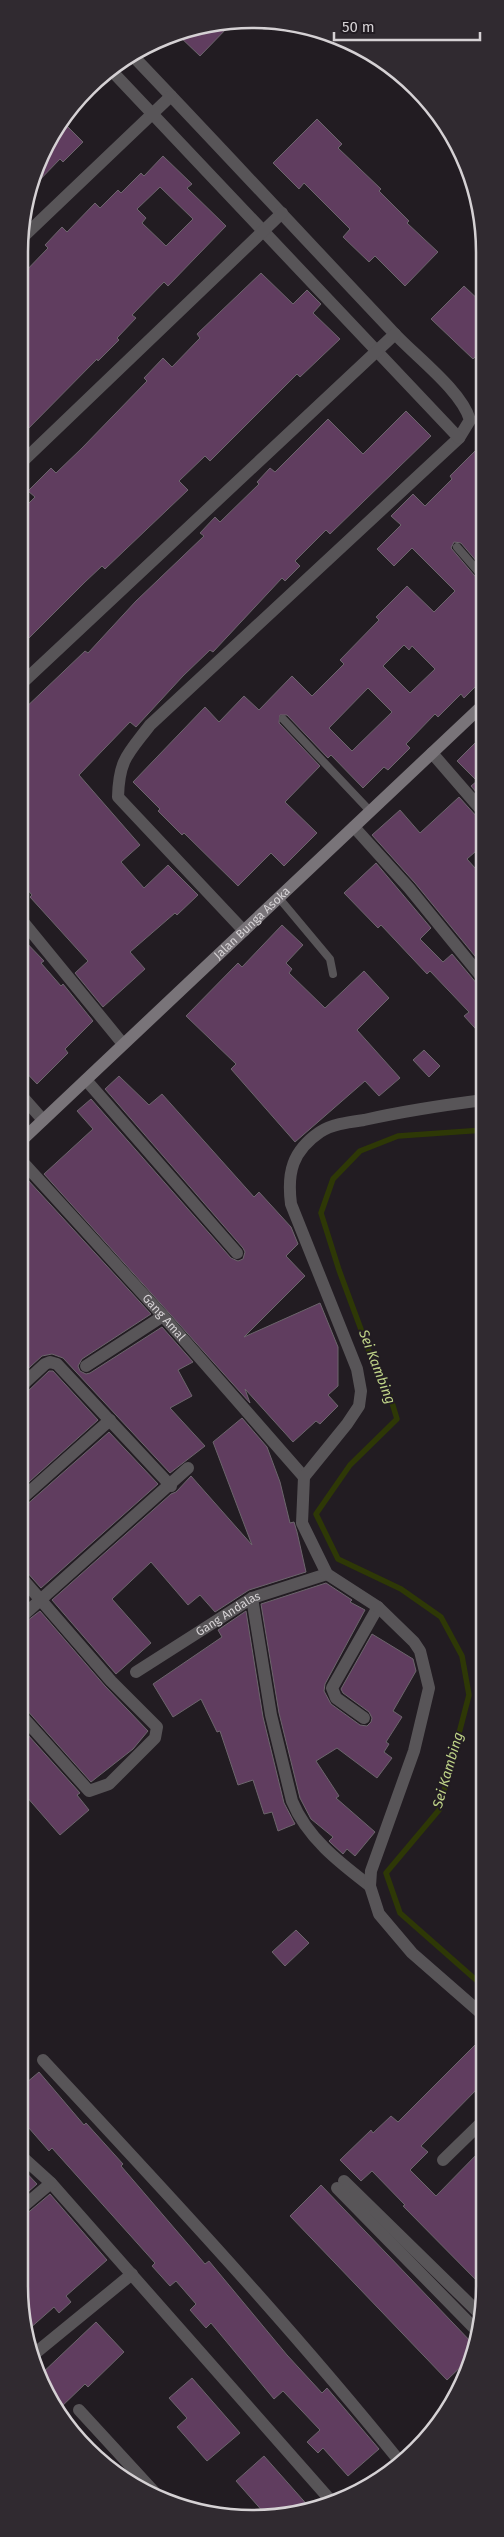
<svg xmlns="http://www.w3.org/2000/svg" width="504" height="2537" font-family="'Fira Sans',sans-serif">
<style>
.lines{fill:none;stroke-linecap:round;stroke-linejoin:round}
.stream{stroke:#2e3806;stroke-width:5.5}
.building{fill:#603d5f;stroke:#6c656c;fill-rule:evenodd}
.lane{stroke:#585558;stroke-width:8}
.street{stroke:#585558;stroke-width:12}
.secondary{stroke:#797479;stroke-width:12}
.labels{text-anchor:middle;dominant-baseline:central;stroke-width:4;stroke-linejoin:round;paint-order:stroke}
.street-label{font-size:12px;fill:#d5d1d4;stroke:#221c22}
.water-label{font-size:14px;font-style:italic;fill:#bfd388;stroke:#221c22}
.rim{fill:none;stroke:#d5d1d4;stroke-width:2.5}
</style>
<rect width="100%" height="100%" fill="#221c22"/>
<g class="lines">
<polyline class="stream" points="484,1987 400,1913 386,1873 439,1810 469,1695 462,1656 441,1617 401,1589 338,1559 316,1514 350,1465 397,1419 390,1396 379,1378 339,1270 321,1213 333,1179 360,1151 398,1136 484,1130"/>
</g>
<g class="building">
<polygon points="231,24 200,56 177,34 191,27"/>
<polygon points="317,119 342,144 338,148 381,189 379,191 409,221 407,223 438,252 405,286 375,256 369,262 343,237 350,229 304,183 299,189 273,163"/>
<polygon points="62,121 83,142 63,162 60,159 33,187 50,136"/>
<path d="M 163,156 L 192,184 L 187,188 L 226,226 L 168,286 L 164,282 L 132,315 L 136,318 L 117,338 L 119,340 L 98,361 L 97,359 L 21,436 L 21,276 L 48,248 L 45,245 L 62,227 L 67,232 L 95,203 L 100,208 L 118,190 L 121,193 L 141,173 L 144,176 ZM 160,187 L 193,219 L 166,246 L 142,223 L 146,218 L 137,209 Z"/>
<polygon points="261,273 293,304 307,290 321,304 313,313 340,339 300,377 297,374 210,461 205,456 179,481 188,490 105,569 102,566 85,582 20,647 20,512 35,497 28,491 51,468 56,473 82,448 147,381 144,378 163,358 172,367 200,338 197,334"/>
<polygon points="464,286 485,306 485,347 473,359 431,319"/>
<polygon points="406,411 431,436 330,534 326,530 295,561 300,566 285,581 282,578 213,652 210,650 183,676 136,727 130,722 79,775 140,845 121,862 144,888 168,865 198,895 177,915 175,913 130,952 145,969 103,1007 75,973 88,961 30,897 32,895 20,881 20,713 85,651 88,653 136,601 204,536 200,533 215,517 220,522 259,484 257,482 270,468 275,472 328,419 363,454"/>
<path d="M 485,441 L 484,570 L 461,543 L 454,542 L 451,548 L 480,582 L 484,584 L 484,678 L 464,698 L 461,694 L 438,717 L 435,714 L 406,744 L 410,748 L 388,770 L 384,767 L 363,788 L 331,755 L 328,758 L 287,715 L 280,715 L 279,723 L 320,766 L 285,802 L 317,833 L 284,866 L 271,853 L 238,886 L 184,833 L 182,835 L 158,811 L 160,809 L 133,782 L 205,707 L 219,722 L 244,696 L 259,710 L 292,676 L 312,696 L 344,664 L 340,660 L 379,620 L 376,617 L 407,586 L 434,612 L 455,591 L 412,548 L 394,566 L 377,549 L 401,525 L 391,516 L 413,494 L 425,506 L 452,479 L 450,476 ZM 404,645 L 409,650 L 412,646 L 435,669 L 410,693 L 383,666 ZM 368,688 L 392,712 L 352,751 L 329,728 Z"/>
<polygon points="484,734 484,801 471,786 477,781 457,761"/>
<polygon points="459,797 478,818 484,821 484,844 467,859 484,878 478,884 484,891 484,967 415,883 372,835 400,810 420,833"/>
<polygon points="376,863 431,928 420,939 443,962 452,954 478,985 484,988 484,1038 464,1016 469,1012 430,971 427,974 381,925 378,928 344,893"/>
<polygon points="282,925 303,945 286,963 292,969 289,973 325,1008 364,971 389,998 357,1030 400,1078 379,1096 365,1081 295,1142 231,1069 236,1064 186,1016 238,963 242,967"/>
<polygon points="20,936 44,961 41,963 61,986 63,984 93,1021 65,1049 68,1053 37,1084 20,1066"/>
<polygon points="424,1050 440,1066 429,1077 413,1060"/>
<polygon points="119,1076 149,1105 162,1094 254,1197 259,1192 291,1227 298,1244 286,1256 305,1276 244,1337 320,1303 338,1347 338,1386 328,1395 338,1406 320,1424 316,1421 293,1442 245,1389 250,1403 44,1174 93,1129 77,1111 91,1099 231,1258 238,1261 243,1259 245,1252 243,1248 105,1089"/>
<polygon points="27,1179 151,1314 82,1359 78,1366 80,1371 86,1374 90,1373 162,1327 193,1362 178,1370 192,1396 170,1408 205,1446 170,1473 63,1358 52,1354 42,1356 20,1376 20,1186"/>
<polygon points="49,1371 53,1371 98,1420 20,1490 20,1395 26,1393"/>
<polygon points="242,1418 267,1447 280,1482 290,1523 294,1522 297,1532 306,1572 249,1590 215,1612 200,1595 188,1605 151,1562 112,1599 151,1643 116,1674 52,1600 171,1494 176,1492 191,1476 252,1545 213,1442"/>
<polygon points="109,1432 158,1484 41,1588 25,1570 19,1567 19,1509 24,1507"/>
<polygon points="326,1583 352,1600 350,1602 365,1610 325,1684 324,1691 331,1704 360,1725 367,1726 371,1722 372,1718 369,1712 343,1693 341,1689 372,1634 413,1659 416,1671 393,1711 402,1717 386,1742 389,1744 384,1752 392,1758 377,1778 337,1748 316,1761 339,1796 336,1798 375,1832 355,1856 347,1849 343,1854 331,1843 329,1841 333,1837 311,1819 300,1798 279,1713 261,1604"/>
<polygon points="40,1611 105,1686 148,1731 133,1749 91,1782 25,1708 19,1705 19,1627"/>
<polygon points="246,1611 263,1717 284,1803 295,1824 278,1831 272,1812 264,1814 253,1780 238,1785 220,1731 217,1732 201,1699 173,1717 153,1684 222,1637 218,1630"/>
<polygon points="19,1725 80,1793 77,1795 89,1810 60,1835 19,1788"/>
<polygon points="296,1930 309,1943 285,1966 272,1952"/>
<polygon points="483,2037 483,2083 421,2146 428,2152 410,2170 436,2196 483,2148 483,2287 403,2206 405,2205 372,2171 361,2181 340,2160 371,2130 373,2133 391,2116 398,2122"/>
<polygon points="39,2072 84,2125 86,2123 123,2164 121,2166 205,2264 209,2261 287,2355 322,2393 327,2388 379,2449 348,2476 323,2448 318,2453 307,2442 320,2430 283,2391 274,2399 211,2323 206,2328 190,2310 196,2304 176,2281 170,2286 152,2266 155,2263 52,2148 49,2151 28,2127 19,2135 19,2089"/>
<polygon points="19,2165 37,2184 19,2200"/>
<polygon points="321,2185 474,2345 471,2357 447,2380 290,2216"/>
<polygon points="50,2194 107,2260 66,2296 71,2302 59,2313 54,2307 28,2330 19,2285 19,2218 24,2216"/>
<polygon points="96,2322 124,2352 88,2387 85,2384 59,2409 38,2377"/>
<polygon points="192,2378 240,2433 207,2461 177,2427 187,2418 169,2398"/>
<polygon points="264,2456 310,2508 265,2514 236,2481"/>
</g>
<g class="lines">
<g class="lane">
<polyline points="258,22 265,26 278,21"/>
<polyline points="457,547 484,578"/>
<polyline points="283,719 370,811"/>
<polyline points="279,898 330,959 333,974"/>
</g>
<g class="street">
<path d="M 133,56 C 220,147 306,240 393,332 C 415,356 461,390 470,420 L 459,438 L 150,725 C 128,754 119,759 118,797 L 244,931"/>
<polyline points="109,68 459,438"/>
<polyline points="21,239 171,96"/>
<polyline points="20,464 282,213"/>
<polyline points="20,685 395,334"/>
<polyline points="432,753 484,813"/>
<polyline points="354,827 409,888 484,980"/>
<polyline points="20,918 123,1044"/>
<polyline points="86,1080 237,1253"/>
<polyline points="20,1094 43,1120"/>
<path id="s1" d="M 20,1159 L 163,1316 L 304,1477"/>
<polyline points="86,1366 163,1316"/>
<polyline points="20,1387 45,1364 50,1362 57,1364 171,1486"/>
<polyline points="19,1501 110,1420"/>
<path d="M 252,1598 L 271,1715 L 292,1801 C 307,1838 340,1863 370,1886"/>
<polyline points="19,1619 188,1468"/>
<path id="s2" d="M 136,1672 L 252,1598 L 327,1574"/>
<polyline points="19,1713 89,1791 109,1784 155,1738 157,1727 111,1681 19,1575"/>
<polyline points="364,1718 336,1698 332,1688 378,1607"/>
<path d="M 483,2015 L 412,1953 L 379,1914 L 370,1886 L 371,1871 L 414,1751 L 429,1688 L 420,1651 L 414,1642 L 378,1607 L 327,1574 L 302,1523 L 304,1477 L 347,1424 L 359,1406 L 361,1391 L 357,1369 L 291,1204 C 287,1173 292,1151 320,1132 C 332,1124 350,1122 364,1120 C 404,1111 444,1105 484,1100"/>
<path d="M 43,2060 C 165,2191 288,2323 401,2463"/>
<polyline points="19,2154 51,2183 333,2503"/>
<polyline points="443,2160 483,2121"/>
<polyline points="344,2181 483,2317"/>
<polyline points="337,2188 478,2332"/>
<polyline points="19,2210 51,2183"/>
<polyline points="33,2355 132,2274"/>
<polyline points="79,2410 159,2497"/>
</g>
<path class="secondary" id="s3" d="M 20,1142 L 484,704"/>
</g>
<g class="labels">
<g class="street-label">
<text stroke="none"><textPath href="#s3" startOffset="319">Jalan Bunga Asoka</textPath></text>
<text stroke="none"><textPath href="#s1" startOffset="214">Gang Amal</textPath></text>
<text stroke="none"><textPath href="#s2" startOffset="109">Gang Andalas</textPath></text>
</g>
<g class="water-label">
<text transform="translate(377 1367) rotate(69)">Sei Kambing</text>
<text transform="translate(448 1770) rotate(-74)">Sei Kambing</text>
</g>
</g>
<path d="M0 0H504V2537H0ZM252 28H252A224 224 0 0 1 476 252V2286A224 224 0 0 1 252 2510H252A224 224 0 0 1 28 2286V252A224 224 0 0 1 252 28Z" fill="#302a30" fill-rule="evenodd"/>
<path class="rim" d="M252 28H252A224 224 0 0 1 476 252V2286A224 224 0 0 1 252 2510H252A224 224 0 0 1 28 2286V252A224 224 0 0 1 252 28Z"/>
<path d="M334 32v8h146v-8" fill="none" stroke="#d5d1d4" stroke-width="2.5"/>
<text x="342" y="32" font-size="15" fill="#d5d1d4" stroke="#221c22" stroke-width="4" paint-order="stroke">50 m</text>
</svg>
